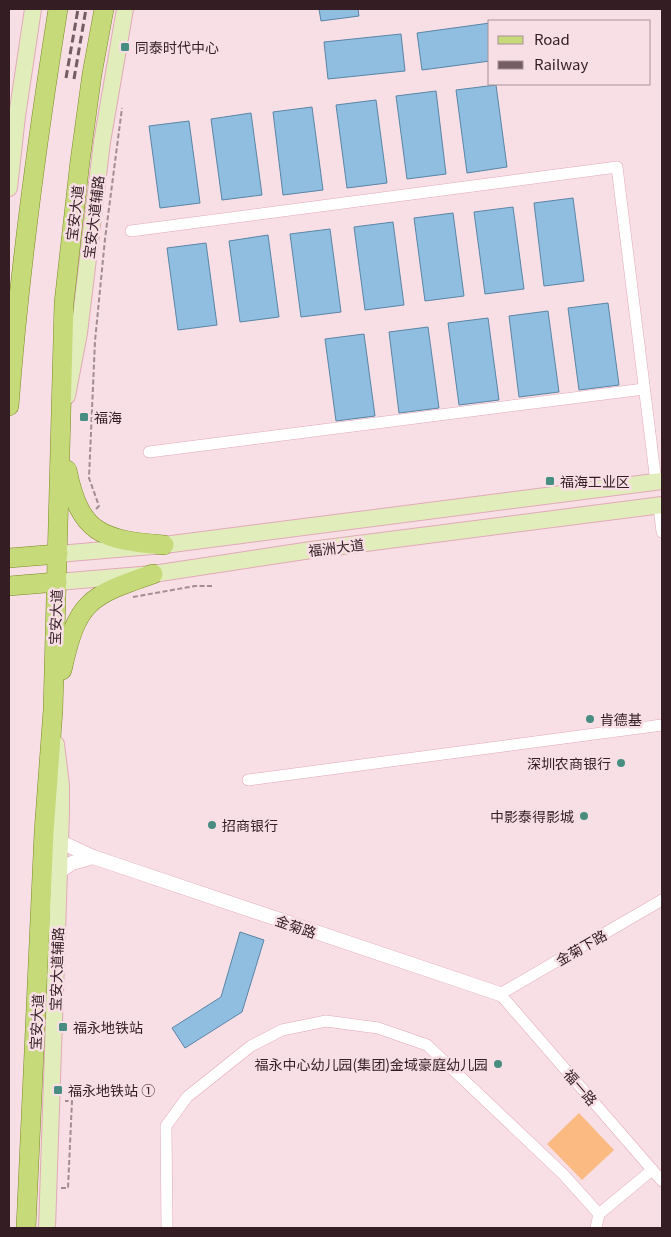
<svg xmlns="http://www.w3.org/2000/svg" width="671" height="1237" font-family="Georgia,'Noto Sans SC',serif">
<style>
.green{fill:#fbba81}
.building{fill:#90bee1;stroke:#5985a6}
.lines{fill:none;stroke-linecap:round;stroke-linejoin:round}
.minor-casing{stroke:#e2a9b8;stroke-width:12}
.tertiary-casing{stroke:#e2a9b8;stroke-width:15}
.secondary-casing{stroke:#e2a9b8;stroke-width:18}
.primary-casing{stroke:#7a8922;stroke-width:20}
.path{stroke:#a38c92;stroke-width:2;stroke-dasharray:5 2.5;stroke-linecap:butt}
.minor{stroke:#fff;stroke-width:11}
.tertiary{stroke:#fff;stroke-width:14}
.secondary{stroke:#e2edbc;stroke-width:16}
.primary{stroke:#c6da7a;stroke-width:19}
.rail{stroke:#745d63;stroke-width:3;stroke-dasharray:8 4;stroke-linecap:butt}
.poi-dot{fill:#488d81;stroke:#f7dfe5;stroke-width:2}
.labels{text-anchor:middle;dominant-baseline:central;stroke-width:5;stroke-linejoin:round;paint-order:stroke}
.poi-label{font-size:14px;fill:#341e24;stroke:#f7dfe5;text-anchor:start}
.street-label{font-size:14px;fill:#341e24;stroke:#f7dfe5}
</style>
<rect width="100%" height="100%" fill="#f7dfe5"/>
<polygon class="green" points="579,1113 614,1150 582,1180 547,1144"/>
<g class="building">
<polygon points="319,9 358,9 359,16 321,21"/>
<polygon points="490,23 490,61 422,70 417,33"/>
<polygon points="401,34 405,71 328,79 324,42"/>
<polygon points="496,85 507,167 467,173 456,90"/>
<polygon points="436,91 446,174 407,179 396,96"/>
<polygon points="376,100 387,183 347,188 336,105"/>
<polygon points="312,107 323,190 283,195 273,112"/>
<polygon points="251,113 262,195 222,200 211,119"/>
<polygon points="189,121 200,203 160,208 149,126"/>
<polygon points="573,198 584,281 544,286 534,203"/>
<polygon points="513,207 524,289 485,294 474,212"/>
<polygon points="453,213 464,296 425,301 414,218"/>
<polygon points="393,222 404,305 365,310 354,227"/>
<polygon points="330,229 341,312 301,317 290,234"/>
<polygon points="268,235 279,317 240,322 229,241"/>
<polygon points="206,243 217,325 178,330 167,248"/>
<polygon points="608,303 619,385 579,390 568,308"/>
<polygon points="548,311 559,392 519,397 509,316"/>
<polygon points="488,318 499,400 459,405 448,323"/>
<polygon points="428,327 439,408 399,413 389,332"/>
<polygon points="364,334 375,416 336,421 325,339"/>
<polygon points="240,932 264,940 242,1012 185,1048 172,1028 221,997"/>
</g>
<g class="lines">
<g class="minor-casing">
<g id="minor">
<polyline points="131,231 617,167 656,482"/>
<polyline points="149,452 644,389"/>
<polyline points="659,506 662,532"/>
<polyline points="248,780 662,725"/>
<polyline points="662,900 500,994 662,1181"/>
<polyline points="599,1214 652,1170"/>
<polyline points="167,1228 166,1126 187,1097 251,1046 282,1030 326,1021 378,1028 427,1045 563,1174 599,1214 596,1228"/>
</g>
</g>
<g class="tertiary-casing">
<g id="tertiary">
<polyline points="61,842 93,857 500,994"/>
<polyline points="60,871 72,863 93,857"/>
</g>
</g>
<g class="secondary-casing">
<g id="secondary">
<polyline points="9,188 17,116 33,9"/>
<polyline points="67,396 79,333 102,142 125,9"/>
<polyline points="58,554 164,545 662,481"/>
<polyline points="57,582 153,574 311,550 662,505"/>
<polyline points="47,1228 61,812 61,785 56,744"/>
</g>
</g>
<g class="primary-casing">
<g id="primary">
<path d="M 9,406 C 19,273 37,141 58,9"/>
<path d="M 67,470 C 80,534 102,540 164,545"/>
<polyline points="9,558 58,554"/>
<polyline points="9,586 57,582"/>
<path d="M 62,670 C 77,602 88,596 153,574"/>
<polyline points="26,1228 44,832 53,710 64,303 80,161 92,74 104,9"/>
</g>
</g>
<g class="path">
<polyline points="96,509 99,506 89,478 95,341 105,239 122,108"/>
<polyline points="133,597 195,586 212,586"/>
<polyline points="61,1188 68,1188 72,1101 65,1101"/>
</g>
<use href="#minor" class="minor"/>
<use href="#tertiary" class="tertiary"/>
<use href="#secondary" class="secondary"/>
<use href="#primary" class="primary"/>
<g class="rail">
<polyline points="66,78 78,9"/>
<polyline points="74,79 86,9"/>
</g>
</g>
<g class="poi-dot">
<rect x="120" y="42" width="10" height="10" rx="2.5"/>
<rect x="79" y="412" width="10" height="10" rx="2.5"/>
<rect x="545" y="476" width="10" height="10" rx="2.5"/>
<circle cx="590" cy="719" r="5"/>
<circle cx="621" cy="763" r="5"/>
<circle cx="584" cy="816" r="5"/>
<circle cx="212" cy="825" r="5"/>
<rect x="58" y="1022" width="10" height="10" rx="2.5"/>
<circle cx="498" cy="1064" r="5"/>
<rect x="53" y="1085" width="10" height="10" rx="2.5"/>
</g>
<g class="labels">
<g class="poi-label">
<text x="135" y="47">同泰时代中心</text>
<text x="94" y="417">福海</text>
<text x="560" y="481">福海工业区</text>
<text x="600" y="719">肯德基</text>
<text x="611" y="763" text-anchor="end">深圳农商银行</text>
<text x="574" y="816" text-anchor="end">中影泰得影城</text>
<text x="222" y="825">招商银行</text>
<text x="73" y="1027">福永地铁站</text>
<text x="488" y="1064" text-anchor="end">福永中心幼儿园(集团)金域豪庭幼儿园</text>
<text x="68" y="1090">福永地铁站 ①</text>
</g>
<g class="street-label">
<text transform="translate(74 213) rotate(-83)">宝安大道</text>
<text transform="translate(93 217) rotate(-83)">宝安大道辅路</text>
<text transform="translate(336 547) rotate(-7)">福洲大道</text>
<text transform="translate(55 617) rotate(-88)">宝安大道</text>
<text transform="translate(296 926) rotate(19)">金菊路</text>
<text transform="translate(581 947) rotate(-30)">金菊下路</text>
<text transform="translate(56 969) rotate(-88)">宝安大道辅路</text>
<text transform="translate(36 1022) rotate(-87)">宝安大道</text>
<text transform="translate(581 1087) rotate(49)">福一路</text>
</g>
</g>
<rect width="671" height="1237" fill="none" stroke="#341e24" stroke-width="20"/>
<rect x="488" y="20" width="162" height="65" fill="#f7dfe5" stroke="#a99298"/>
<rect x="498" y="36" width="25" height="8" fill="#c6da7a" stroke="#a99298"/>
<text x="534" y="45" font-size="15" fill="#341e24">Road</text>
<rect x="498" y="61" width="25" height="8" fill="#745d63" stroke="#a99298"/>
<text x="534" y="70" font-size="15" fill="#341e24">Railway</text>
</svg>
